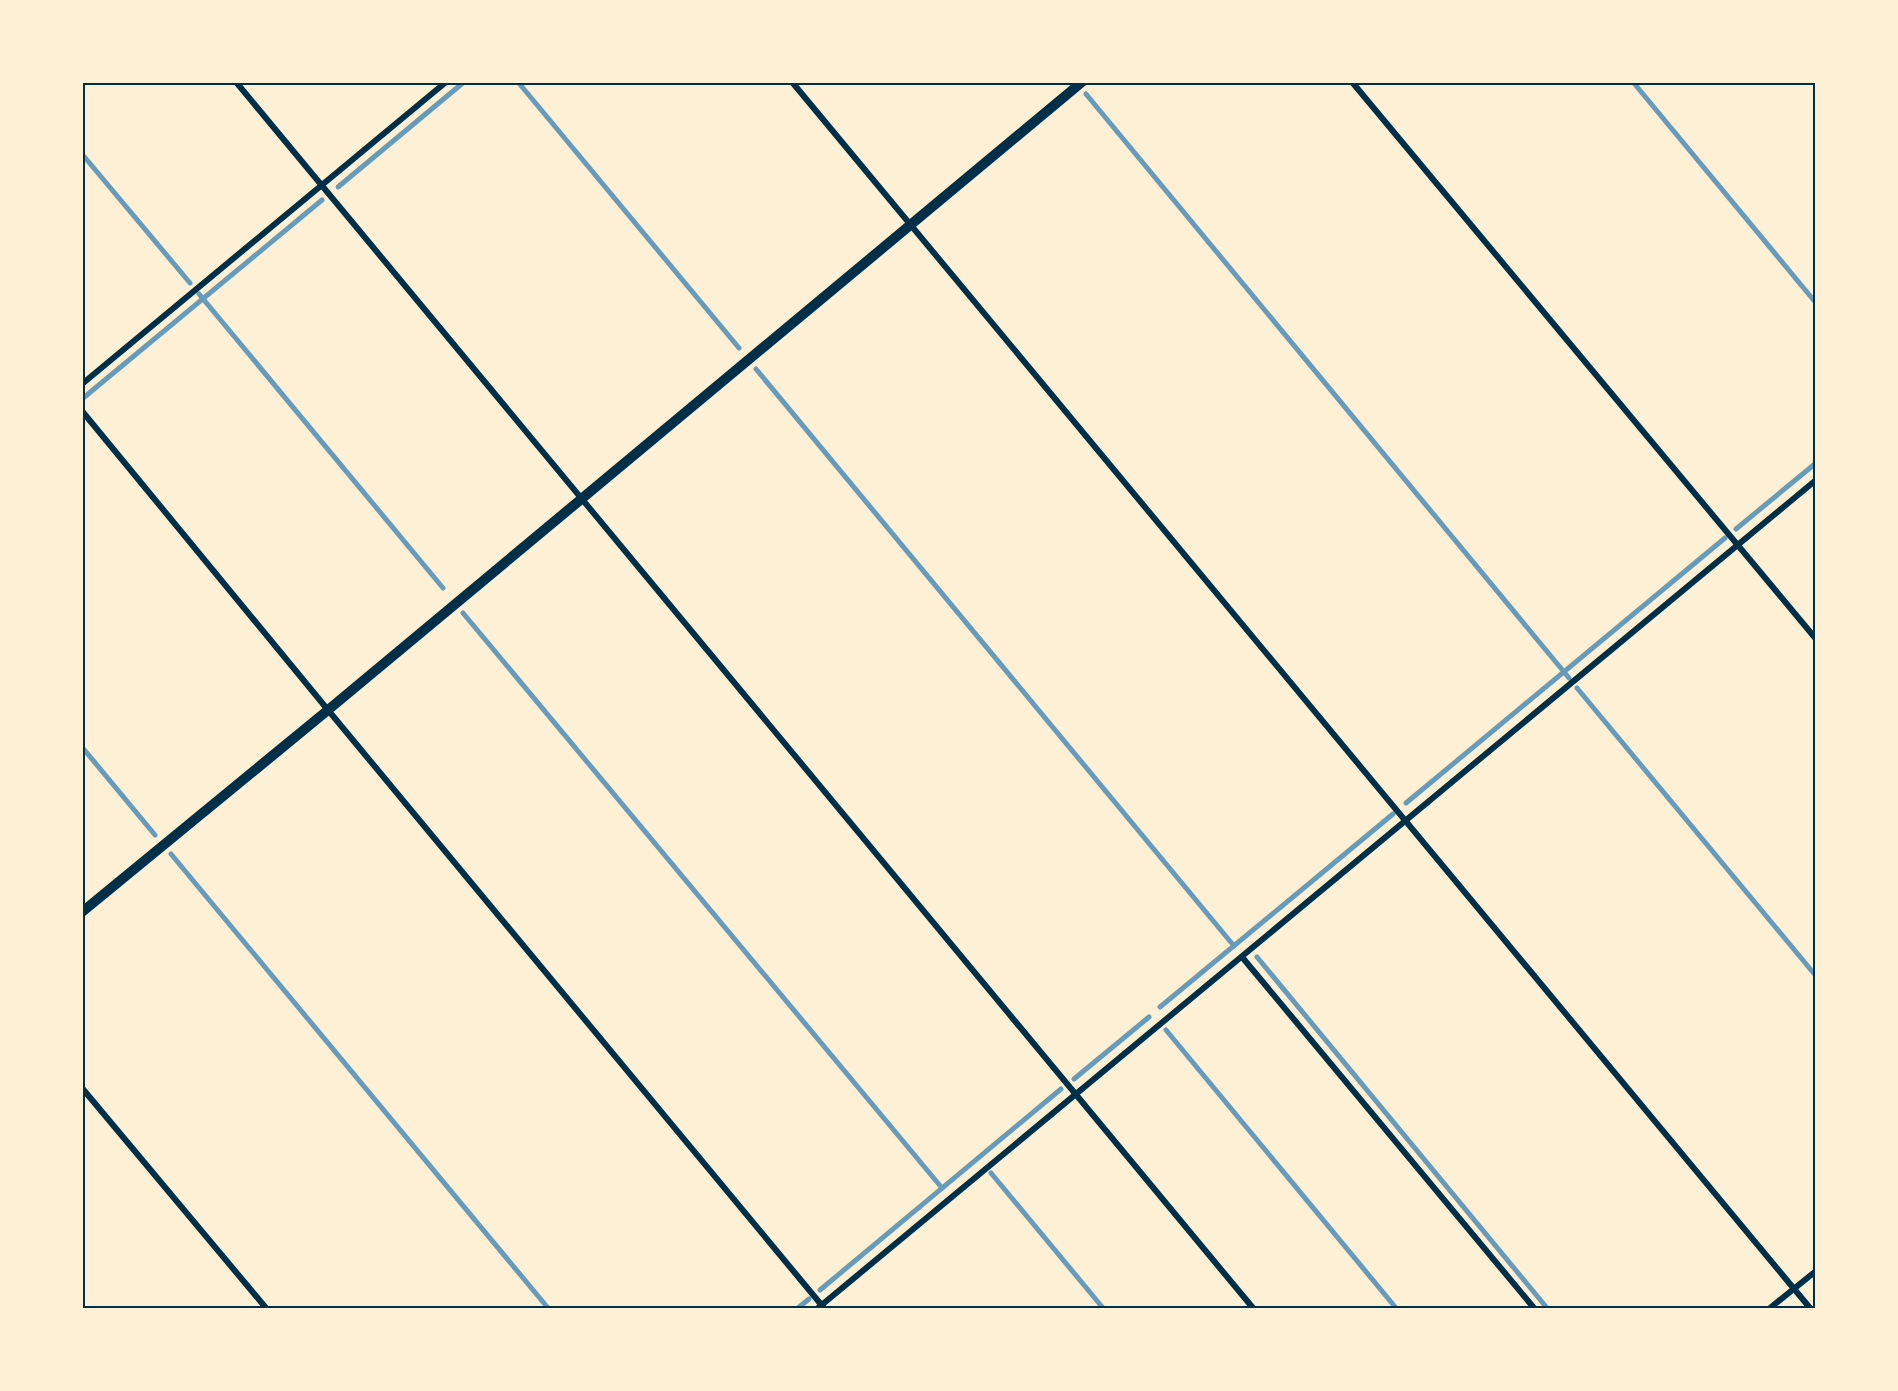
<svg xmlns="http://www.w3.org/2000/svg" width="1898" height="1391" font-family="Signika,sans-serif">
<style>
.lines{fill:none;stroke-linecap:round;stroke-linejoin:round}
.stream{stroke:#669bbc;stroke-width:5}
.minor{stroke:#003049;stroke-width:6}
.tertiary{stroke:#003049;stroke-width:10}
.neatline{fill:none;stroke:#003049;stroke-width:2}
</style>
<rect width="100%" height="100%" fill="#fdf0d5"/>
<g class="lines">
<g class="stream">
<polyline points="518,82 739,348"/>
<polyline points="1633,82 1816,303"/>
<polyline points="1086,94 1569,678"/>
<polyline points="82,154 190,283"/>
<polyline points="338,187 464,82"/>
<polyline points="199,294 443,588"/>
<polyline points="756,369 1234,946"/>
<polyline points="82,399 322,200"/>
<polyline points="1736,529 1816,463"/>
<polyline points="463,613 942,1188"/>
<polyline points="1577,688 1816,976"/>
<polyline points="82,747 155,835"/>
<polyline points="1406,803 1725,538"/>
<polyline points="171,854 548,1308"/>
<polyline points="1257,957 1547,1308"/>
<polyline points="1160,1007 1393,814"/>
<polyline points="1166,1030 1396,1308"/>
<polyline points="1074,1079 1149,1017"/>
<polyline points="991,1173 1103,1308"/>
<polyline points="820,1290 1061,1089"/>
<polyline points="798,1308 809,1299"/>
</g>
<g class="minor">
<polyline points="236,82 1253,1308"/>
<polyline points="792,82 1810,1308"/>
<polyline points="1352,82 1816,639"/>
<polyline points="82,384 446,82"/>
<polyline points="82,411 328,710 824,1308"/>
<polyline points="1242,957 1534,1308"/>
<polyline points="82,1088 266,1308"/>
<polyline points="818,1308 1816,480"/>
<polyline points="1770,1308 1816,1271"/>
</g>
<polyline class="tertiary" points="82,912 328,710 1082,82"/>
</g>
<rect width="1898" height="1391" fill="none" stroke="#fdf0d5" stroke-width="168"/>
<rect x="84" y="84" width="1730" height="1223" class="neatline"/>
</svg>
